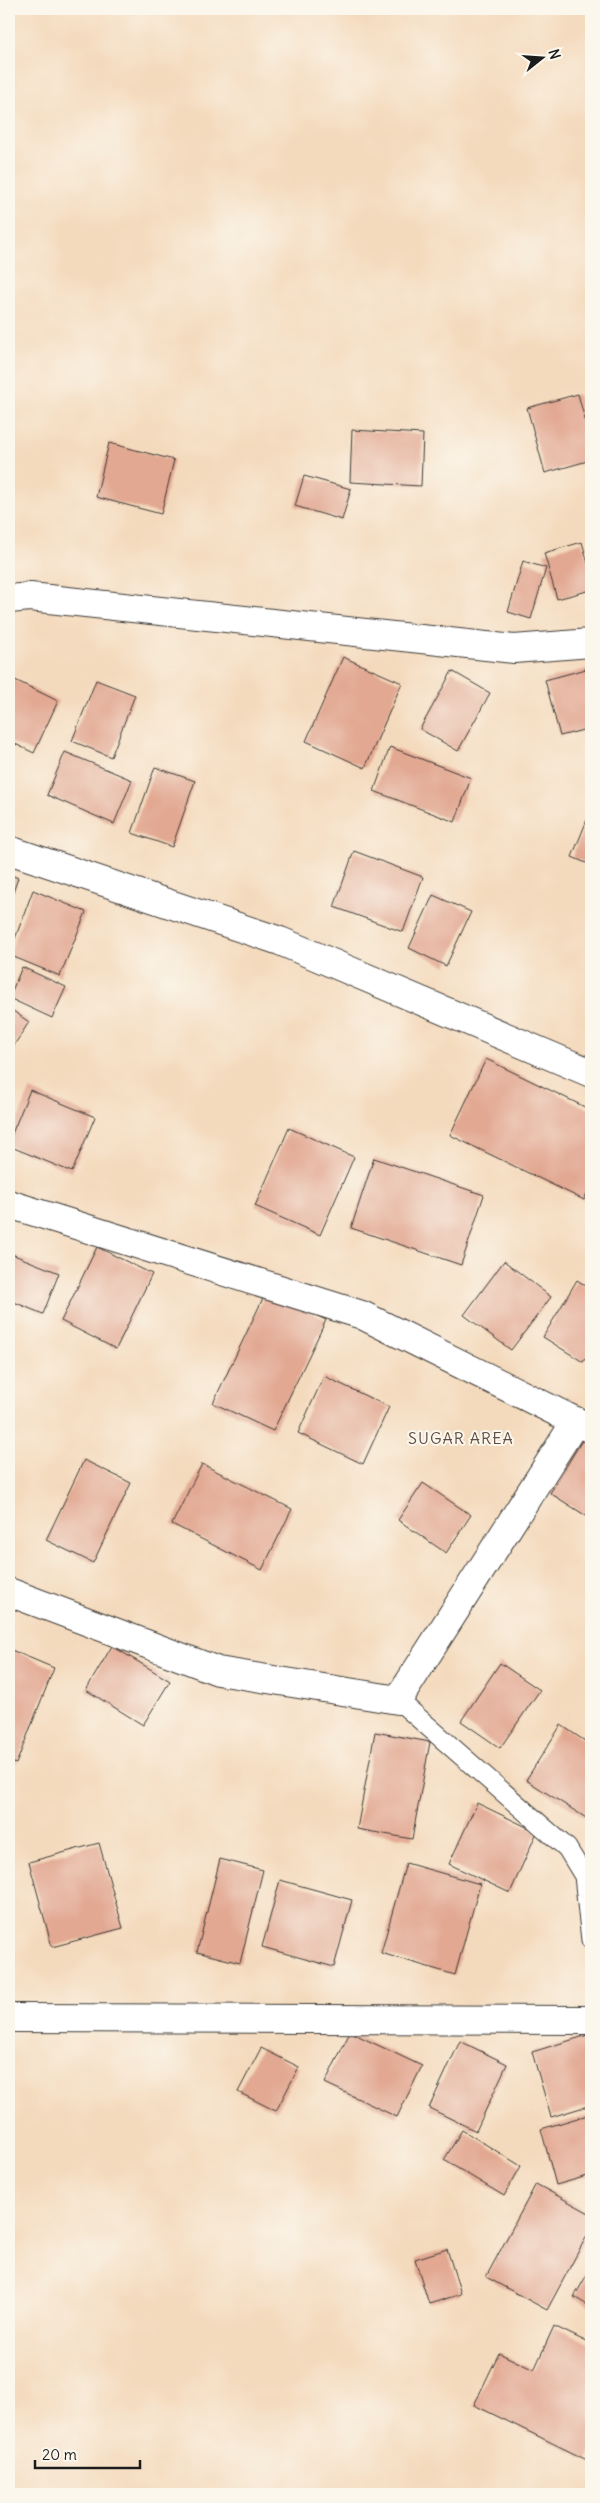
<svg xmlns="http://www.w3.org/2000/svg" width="600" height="2503" font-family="Delius,sans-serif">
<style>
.building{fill:#e2a892}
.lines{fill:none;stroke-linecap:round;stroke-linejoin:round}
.lane-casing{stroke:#3c3834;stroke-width:21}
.street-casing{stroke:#3c3834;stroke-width:30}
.lane{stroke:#fff;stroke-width:19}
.street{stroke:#fff;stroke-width:28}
.labels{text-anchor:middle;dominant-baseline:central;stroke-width:4;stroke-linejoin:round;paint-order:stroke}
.neighbourhood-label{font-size:16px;letter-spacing:1px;fill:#614d45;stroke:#fbf7ec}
</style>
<rect width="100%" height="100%" fill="#fbf7ec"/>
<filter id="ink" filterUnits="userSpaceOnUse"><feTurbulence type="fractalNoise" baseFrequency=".02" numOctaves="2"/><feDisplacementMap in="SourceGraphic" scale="10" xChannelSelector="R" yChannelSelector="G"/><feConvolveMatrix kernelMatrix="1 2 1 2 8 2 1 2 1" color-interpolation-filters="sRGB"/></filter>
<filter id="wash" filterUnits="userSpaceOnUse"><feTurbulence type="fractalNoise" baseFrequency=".0096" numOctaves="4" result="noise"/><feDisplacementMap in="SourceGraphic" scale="20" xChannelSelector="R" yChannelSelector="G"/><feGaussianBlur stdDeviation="1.12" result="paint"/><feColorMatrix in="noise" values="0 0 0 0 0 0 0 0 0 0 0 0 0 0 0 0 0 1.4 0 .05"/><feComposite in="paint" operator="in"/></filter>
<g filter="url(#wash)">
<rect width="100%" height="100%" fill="#f4dabd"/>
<g id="blocks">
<g class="building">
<polygon points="578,394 591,442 591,460 545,473 527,408"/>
<polygon points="352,430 423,434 421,486 350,482"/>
<polygon points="109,443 174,460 161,514 96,497"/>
<polygon points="304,476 351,489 342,520 295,506"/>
<polygon points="582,542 591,574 591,590 557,599 544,553"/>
<polygon points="523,561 546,568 531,619 508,612"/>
<polygon points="343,657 402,683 365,768 306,741"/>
<polygon points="590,668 591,728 560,736 545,680"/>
<polygon points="452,671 490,693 458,751 420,729"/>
<polygon points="11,678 58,701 34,753 9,741 9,683"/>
<polygon points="96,680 135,695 111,757 72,741"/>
<polygon points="390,747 471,778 455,822 374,791"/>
<polygon points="65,752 132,780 114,824 47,795"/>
<polygon points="155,767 195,781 172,847 132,833"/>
<polygon points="591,810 591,865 572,857"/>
<polygon points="354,851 423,877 403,932 334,907"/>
<polygon points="9,874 18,878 9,904"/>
<polygon points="33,890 86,912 60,976 9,955"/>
<polygon points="433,895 471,912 446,966 409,948"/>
<polygon points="22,967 66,987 52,1018 9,998"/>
<polygon points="9,1008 29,1022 11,1050 9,1049"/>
<polygon points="486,1059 591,1110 591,1184 584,1200 450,1135"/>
<polygon points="30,1090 95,1117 72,1172 9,1146 9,1141"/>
<polygon points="289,1128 354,1157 320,1235 255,1206"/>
<polygon points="374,1158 484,1195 461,1265 351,1228"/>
<polygon points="97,1247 152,1274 116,1349 61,1321"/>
<polygon points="9,1253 59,1273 43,1314 9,1300"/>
<polygon points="504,1261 551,1297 511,1350 464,1315"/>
<polygon points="577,1280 591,1289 591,1350 583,1362 543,1337"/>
<polygon points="266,1292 326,1320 273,1431 213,1403"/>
<polygon points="324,1376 389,1407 363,1464 298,1433"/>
<polygon points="586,1434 591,1437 591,1519 550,1493"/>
<polygon points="84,1460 131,1483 93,1563 46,1540"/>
<polygon points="202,1464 292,1509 262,1570 172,1524"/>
<polygon points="423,1483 471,1515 446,1553 398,1520"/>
<polygon points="112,1646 170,1681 143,1725 86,1690"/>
<polygon points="9,1649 54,1668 16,1764 9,1761"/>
<polygon points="500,1663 540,1690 500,1748 461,1721"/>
<polygon points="561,1725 591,1745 591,1821 526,1780"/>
<polygon points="375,1732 430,1742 412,1839 357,1829"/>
<polygon points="477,1803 537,1832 510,1893 449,1864"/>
<polygon points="99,1843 123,1928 52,1947 29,1862"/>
<polygon points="220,1859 263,1870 240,1963 197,1952"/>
<polygon points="406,1863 480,1884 455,1975 381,1953"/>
<polygon points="280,1880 352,1900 334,1967 262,1947"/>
<polygon points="350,2032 422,2066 397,2117 325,2083"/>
<polygon points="591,2034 591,2105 551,2117 532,2052"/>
<polygon points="460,2041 507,2064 476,2131 429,2108"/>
<polygon points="261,2048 299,2067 276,2111 238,2092"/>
<polygon points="591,2114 591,2175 556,2185 541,2129"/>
<polygon points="462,2130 521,2166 504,2196 444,2160"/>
<polygon points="536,2184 591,2214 591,2228 547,2310 486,2277"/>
<polygon points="447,2249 461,2294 429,2304 415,2259"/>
<polygon points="591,2268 591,2307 574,2297"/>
<polygon points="554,2326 591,2344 591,2451 587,2460 474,2405 499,2353 534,2370"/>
</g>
</g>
</g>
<g filter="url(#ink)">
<use href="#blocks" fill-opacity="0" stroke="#3c3834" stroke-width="1"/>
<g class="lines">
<g class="lane-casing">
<polyline id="lane" points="398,1700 567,1848 584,1876 591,1940"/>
</g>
<g class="street-casing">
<g id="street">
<polyline points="9,599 30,597 514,649 591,643"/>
<polyline points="9,850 280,941 591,1073"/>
<polyline points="9,1204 362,1315 591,1429"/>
<polyline points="9,1592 218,1671 398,1700 576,1421"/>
<polyline points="9,2018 591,2020"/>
</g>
</g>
<use href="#lane" class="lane"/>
<use href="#street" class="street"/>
</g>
</g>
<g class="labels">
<g class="neighbourhood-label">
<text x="461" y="1438">SUGAR AREA</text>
</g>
</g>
<rect width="600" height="2503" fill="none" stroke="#fbf7ec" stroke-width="30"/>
<g transform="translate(542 58) rotate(73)" stroke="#fbf7ec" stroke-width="4" paint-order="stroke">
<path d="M0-4L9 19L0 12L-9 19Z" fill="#1c1c1c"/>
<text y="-8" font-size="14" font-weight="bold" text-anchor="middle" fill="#1c1c1c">N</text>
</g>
<path d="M35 2460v8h105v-8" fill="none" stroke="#1c1c1c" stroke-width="2.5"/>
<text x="42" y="2460" font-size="15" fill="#1c1c1c" stroke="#fbf7ec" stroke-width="4" paint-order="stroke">20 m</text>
</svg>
